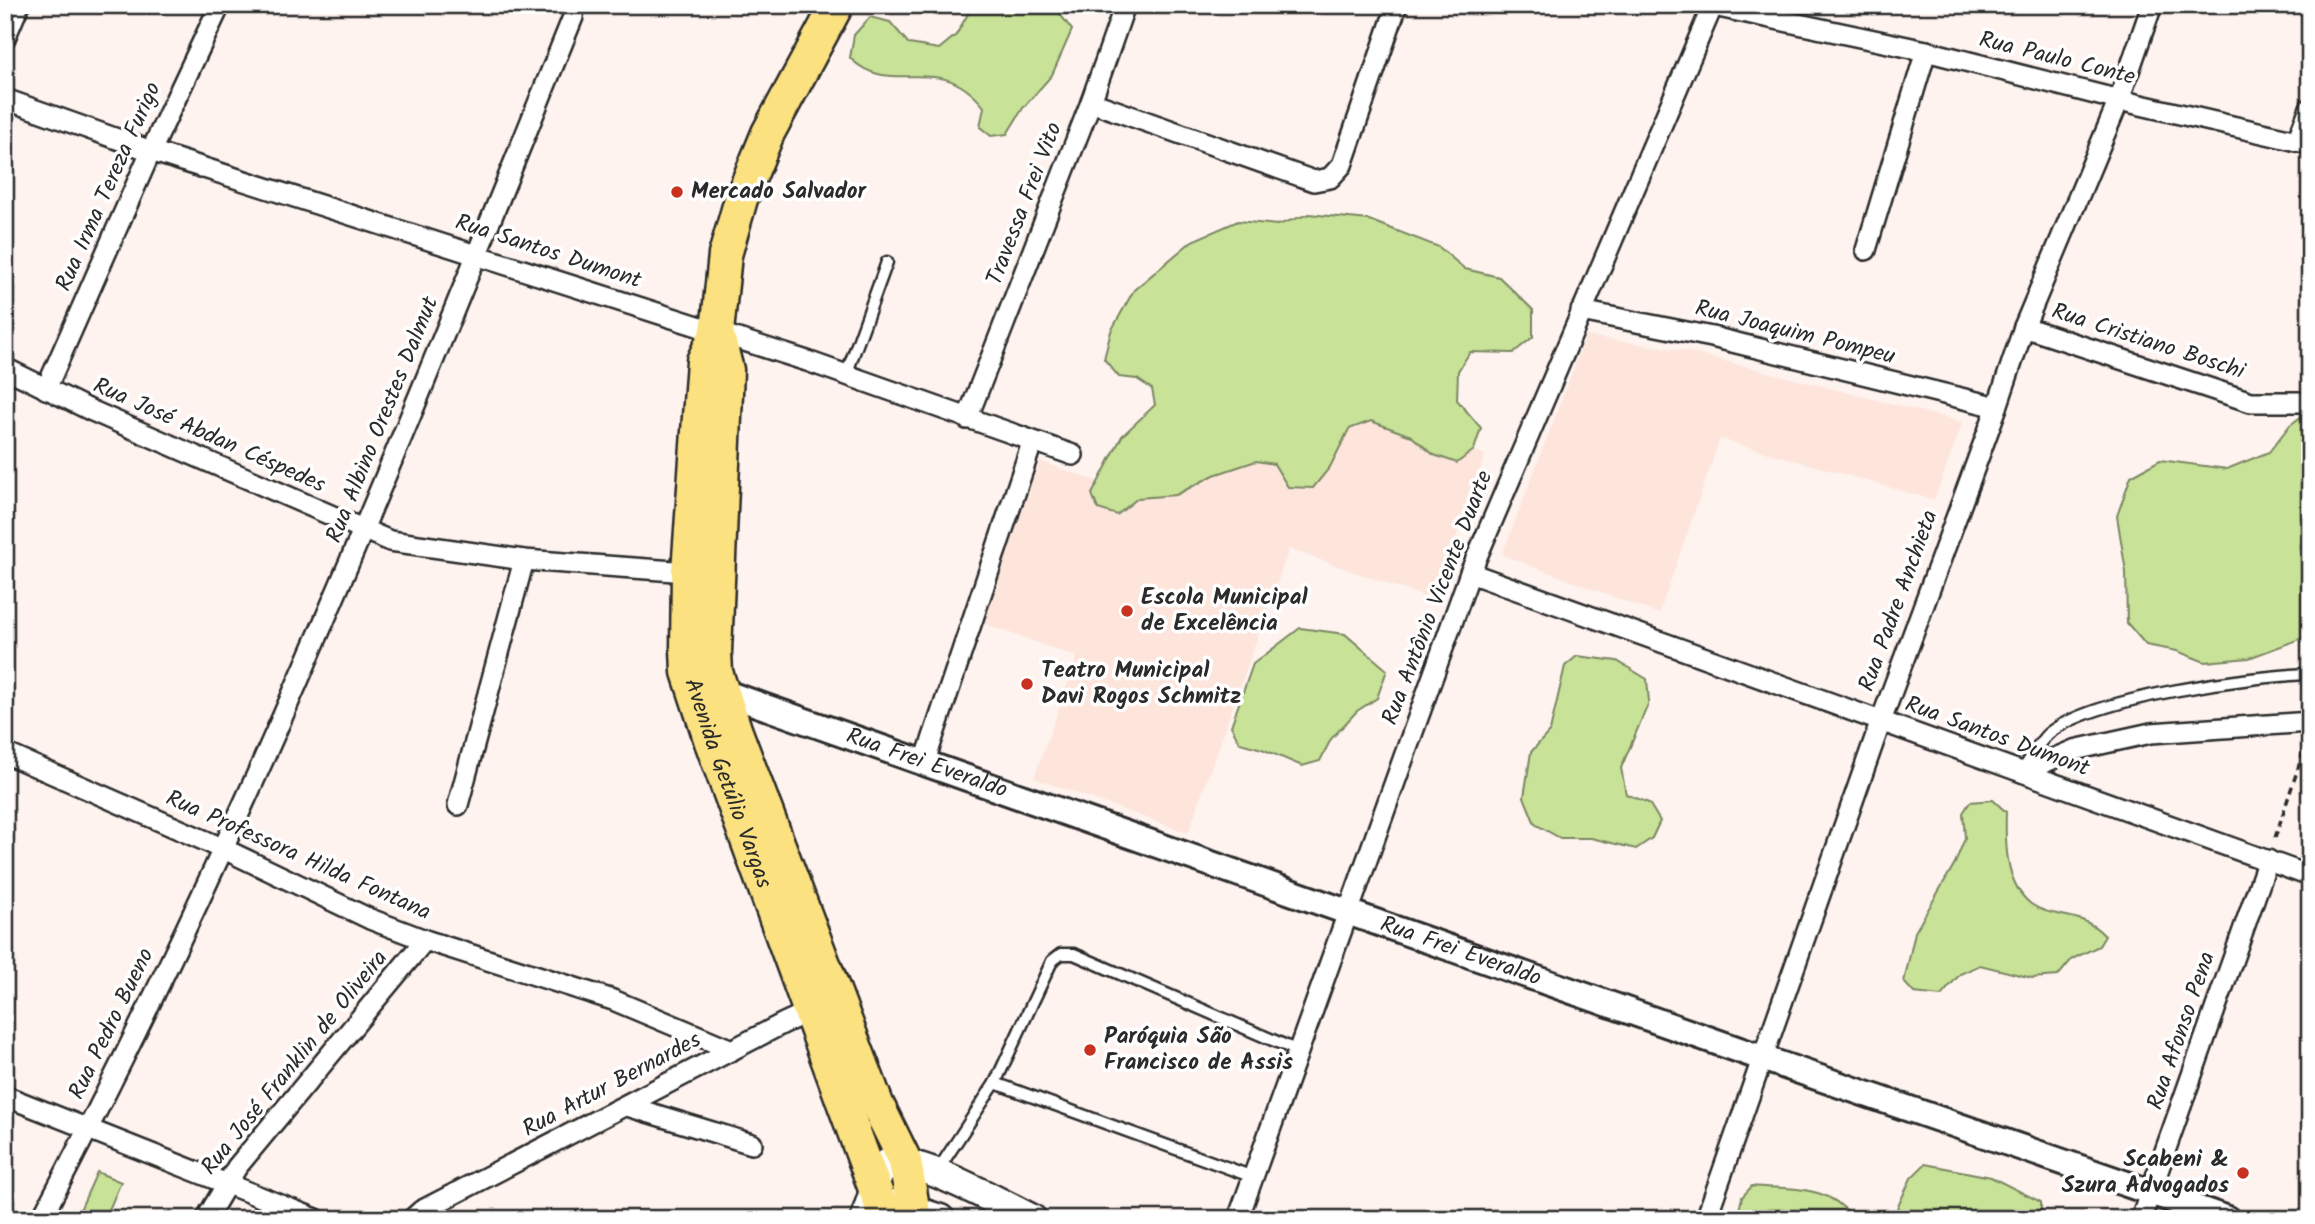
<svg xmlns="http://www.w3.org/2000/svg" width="2315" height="1224" font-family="Kalam,sans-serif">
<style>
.built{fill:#fde5dc}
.green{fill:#c8e298;stroke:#7a8662;stroke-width:2}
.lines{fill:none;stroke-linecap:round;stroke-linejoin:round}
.service-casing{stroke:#2b2b2b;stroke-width:15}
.minor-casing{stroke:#2b2b2b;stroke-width:24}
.tertiary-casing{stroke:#2b2b2b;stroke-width:30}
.secondary-casing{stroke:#2b2b2b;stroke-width:33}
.primary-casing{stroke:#2b2b2b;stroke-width:37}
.path{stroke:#2b2b2b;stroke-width:3.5;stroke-dasharray:7 5;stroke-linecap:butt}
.service{stroke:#fff;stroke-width:10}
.minor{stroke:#fff;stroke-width:19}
.tertiary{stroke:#fff;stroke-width:24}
.secondary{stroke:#fff;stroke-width:28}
.primary{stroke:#fbe180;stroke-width:32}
.poi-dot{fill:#c8321e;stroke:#fff;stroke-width:2.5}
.labels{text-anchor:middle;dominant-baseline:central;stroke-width:7;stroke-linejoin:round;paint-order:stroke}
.street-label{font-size:23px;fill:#2b2b2b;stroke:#fff}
.poi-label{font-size:23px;font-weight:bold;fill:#2b2b2b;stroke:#fff;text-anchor:start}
</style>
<rect width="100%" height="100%" fill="#fef3ef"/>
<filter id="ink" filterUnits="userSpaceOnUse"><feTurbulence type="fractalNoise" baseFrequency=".0143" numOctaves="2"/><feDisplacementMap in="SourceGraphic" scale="14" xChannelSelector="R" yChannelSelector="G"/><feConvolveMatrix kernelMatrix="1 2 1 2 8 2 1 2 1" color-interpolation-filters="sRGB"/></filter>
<g filter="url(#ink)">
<g class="built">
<polygon points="1586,336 1681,350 1963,422 1934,500 1720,439 1659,614 1502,555"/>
<polygon points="1345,405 1485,455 1434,600 1289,549 1188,833 1034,778 1077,657 982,623 1040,461 1105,484"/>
</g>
<g class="green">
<path d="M 973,5 L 1053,5 L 1072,30 L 1052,75 L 1023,108 L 1007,134 L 991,136 L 980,127 L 984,107 C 937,48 893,100 850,58 L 854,35 L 870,17 L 890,22 L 909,44 L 939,49 L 956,35 Z"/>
<polygon points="1309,214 1369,220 1439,247 1465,269 1499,277 1533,310 1533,337 1513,353 1470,352 1458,371 1457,400 1481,428 1474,450 1457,463 1434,455 1411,436 1371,421 1349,429 1330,467 1313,488 1288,487 1274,464 1256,461 1214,475 1176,495 1138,498 1117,515 1098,509 1092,494 1122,436 1155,405 1152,389 1137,379 1119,377 1104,359 1111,331 1134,290 1192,241 1238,221 1278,225"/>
<polygon points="2310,410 2308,636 2249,658 2205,662 2177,651 2146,645 2127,623 2126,572 2117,516 2131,476 2160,460 2227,469 2269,452 2290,425"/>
<polygon points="1300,628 1345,634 1387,670 1377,698 1357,711 1331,739 1320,761 1302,766 1262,749 1240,743 1231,726 1253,664"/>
<polygon points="1577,656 1617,661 1647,679 1649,702 1621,768 1626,794 1649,803 1660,821 1652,838 1636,849 1591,838 1560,838 1535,824 1524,797 1531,752 1550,731 1565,666"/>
<path d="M 1993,800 L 2006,812 C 2005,842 2005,884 2031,904 C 2053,920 2080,909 2105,936 L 2099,946 L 2072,959 L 2058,976 L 2032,978 L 1980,965 L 1960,974 L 1941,996 L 1914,993 L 1904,982 L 1915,932 L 1955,863 L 1965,838 L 1963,813 L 1970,802 Z"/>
<polygon points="1925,1164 1991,1177 2041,1202 2041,1219 1888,1219 1894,1215 1911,1178"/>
<polygon points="97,1172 121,1182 105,1219 76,1219"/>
<path d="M 1752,1186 C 1776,1189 1809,1186 1830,1198 C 1844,1205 1844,1212 1863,1219 L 1737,1219 L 1742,1197 Z"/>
</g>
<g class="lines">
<g class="service-casing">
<g id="service">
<polyline points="846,375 887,262"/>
<path d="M 2024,768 C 2032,757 2039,741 2049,733 C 2095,697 2250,676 2310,674"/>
<polyline points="938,1170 995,1083"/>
<polyline points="1253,1177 995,1083 1052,961 1061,954 1074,954 1298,1051"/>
</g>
</g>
<g class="minor-casing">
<g id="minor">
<polyline points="1709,5 1926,51 2119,100 2310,144"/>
<polyline points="5,38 19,5"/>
<polyline points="5,99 151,151 807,361 1073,455"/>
<polyline points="1091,102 1314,181 1330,178 1342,165 1397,5"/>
<polyline points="2297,141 2310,108"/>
<polyline points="1866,250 1926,51"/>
<polyline points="1581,311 1712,337 1997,407"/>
<polyline points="2024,327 2251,402 2300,402"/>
<polyline points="5,368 90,410 390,541 524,560 688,572"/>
<polyline points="46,389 151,151 220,5"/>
<polyline points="967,419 1091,102 1125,5"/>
<polyline points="1470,573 2310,876"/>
<polyline points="5,753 224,849 370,919 425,940 613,1000 732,1050"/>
<polyline points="924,764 1032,443"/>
<polyline points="2022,772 2074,750 2151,733 2310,722"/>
<polyline points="458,805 524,560"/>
<polyline points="5,1096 316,1219"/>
<polyline points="627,1106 752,1144"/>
<path d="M 41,1219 C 247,831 408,424 573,17 L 574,5"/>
<polyline points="206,1219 237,1167 425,940"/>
<polyline points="412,1219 421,1211 784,1023 817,1008"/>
<polyline points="860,1219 872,1183"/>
<polyline points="1238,1219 1470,573 1713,5"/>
<polyline points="1706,1219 1881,721 1997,407 2024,327 2119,100 2152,5"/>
<polyline points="2141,1219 2268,860"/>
</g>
</g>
<g class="tertiary-casing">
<g id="tertiary">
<path id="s1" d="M 711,691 L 723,692 L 1762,1058 L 2228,1219"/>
</g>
</g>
<g class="secondary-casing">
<g id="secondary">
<path d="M 873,1181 L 888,1163 C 917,1156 1002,1204 1032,1219"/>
<polyline points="894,1204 940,1219"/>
</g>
</g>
<g class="primary-casing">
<g id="primary">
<polyline points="837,5 768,133 741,199 725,255 717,332 727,370 715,652 716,672 736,732 877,1104 905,1161 915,1219"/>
<path id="s2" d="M 717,332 L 703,361 L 688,572 L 687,649 L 688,672 L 711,742 L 886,1219"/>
</g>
</g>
<polyline class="path" points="2275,838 2307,741"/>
<use href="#service" class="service"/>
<use href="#minor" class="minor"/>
<use href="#tertiary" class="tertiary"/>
<use href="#secondary" class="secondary"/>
<use href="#primary" class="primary"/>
</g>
</g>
<g class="poi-dot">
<circle cx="677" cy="192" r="7"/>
<circle cx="1127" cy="611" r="7"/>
<circle cx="1027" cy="684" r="7"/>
<circle cx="1090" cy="1050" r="7"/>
<circle cx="2243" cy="1173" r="7"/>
</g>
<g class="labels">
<g class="street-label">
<text transform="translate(2057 59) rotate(14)">Rua Paulo Conte</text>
<text transform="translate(109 187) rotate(-66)">Rua Irma Tereza Furigo</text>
<text transform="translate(1025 204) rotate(-69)">Travessa Frei Vito</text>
<text transform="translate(548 252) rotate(18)">Rua Santos Dumont</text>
<text transform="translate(1795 333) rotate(14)">Rua Joaquim Pompeu</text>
<text transform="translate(2148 342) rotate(18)">Rua Cristiano Boschi</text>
<text transform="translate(383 420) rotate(-68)">Rua Albino Orestes Dalmut</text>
<text transform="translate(209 436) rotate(24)">Rua José Abdan Céspedes</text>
<text transform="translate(1438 598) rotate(-69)">Rua Antônio Vicente Duarte</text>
<text transform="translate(1899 601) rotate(-70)">Rua Padre Anchieta</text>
<text transform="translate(1997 737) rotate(20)">Rua Santos Dumont</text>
<text stroke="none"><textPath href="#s1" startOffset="228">Rua Frei Everaldo</textPath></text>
<text stroke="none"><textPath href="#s2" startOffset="462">Avenida Getúlio Vargas</textPath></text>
<text transform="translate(298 856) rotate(24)">Rua Professora Hilda Fontana</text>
<text stroke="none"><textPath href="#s1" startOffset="794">Rua Frei Everaldo</textPath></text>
<text transform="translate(112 1024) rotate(-64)">Rua Pedro Bueno</text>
<text transform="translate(2182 1031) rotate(-71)">Rua Afonso Pena</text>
<text transform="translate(295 1063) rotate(-51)">Rua José Franklin de Oliveira</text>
<text transform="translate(612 1085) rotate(-28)">Rua Artur Bernardes</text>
</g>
<g class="poi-label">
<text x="691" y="192">Mercado Salvador</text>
<text x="1141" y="598">Escola Municipal<tspan x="1141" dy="26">de Excelência</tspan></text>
<text x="1041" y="671">Teatro Municipal<tspan x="1041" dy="26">Davi Rogos Schmitz</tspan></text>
<text x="1104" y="1037">Paróquia São<tspan x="1104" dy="26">Francisco de Assis</tspan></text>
<text x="2229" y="1160" text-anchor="end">Scabeni &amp;<tspan x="2229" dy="26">Szura Advogados</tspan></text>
</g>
</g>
<rect width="2315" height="1224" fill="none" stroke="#fff" stroke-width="28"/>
<rect x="14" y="14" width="2287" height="1196" fill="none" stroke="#2b2b2b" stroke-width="2.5" filter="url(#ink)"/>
</svg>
